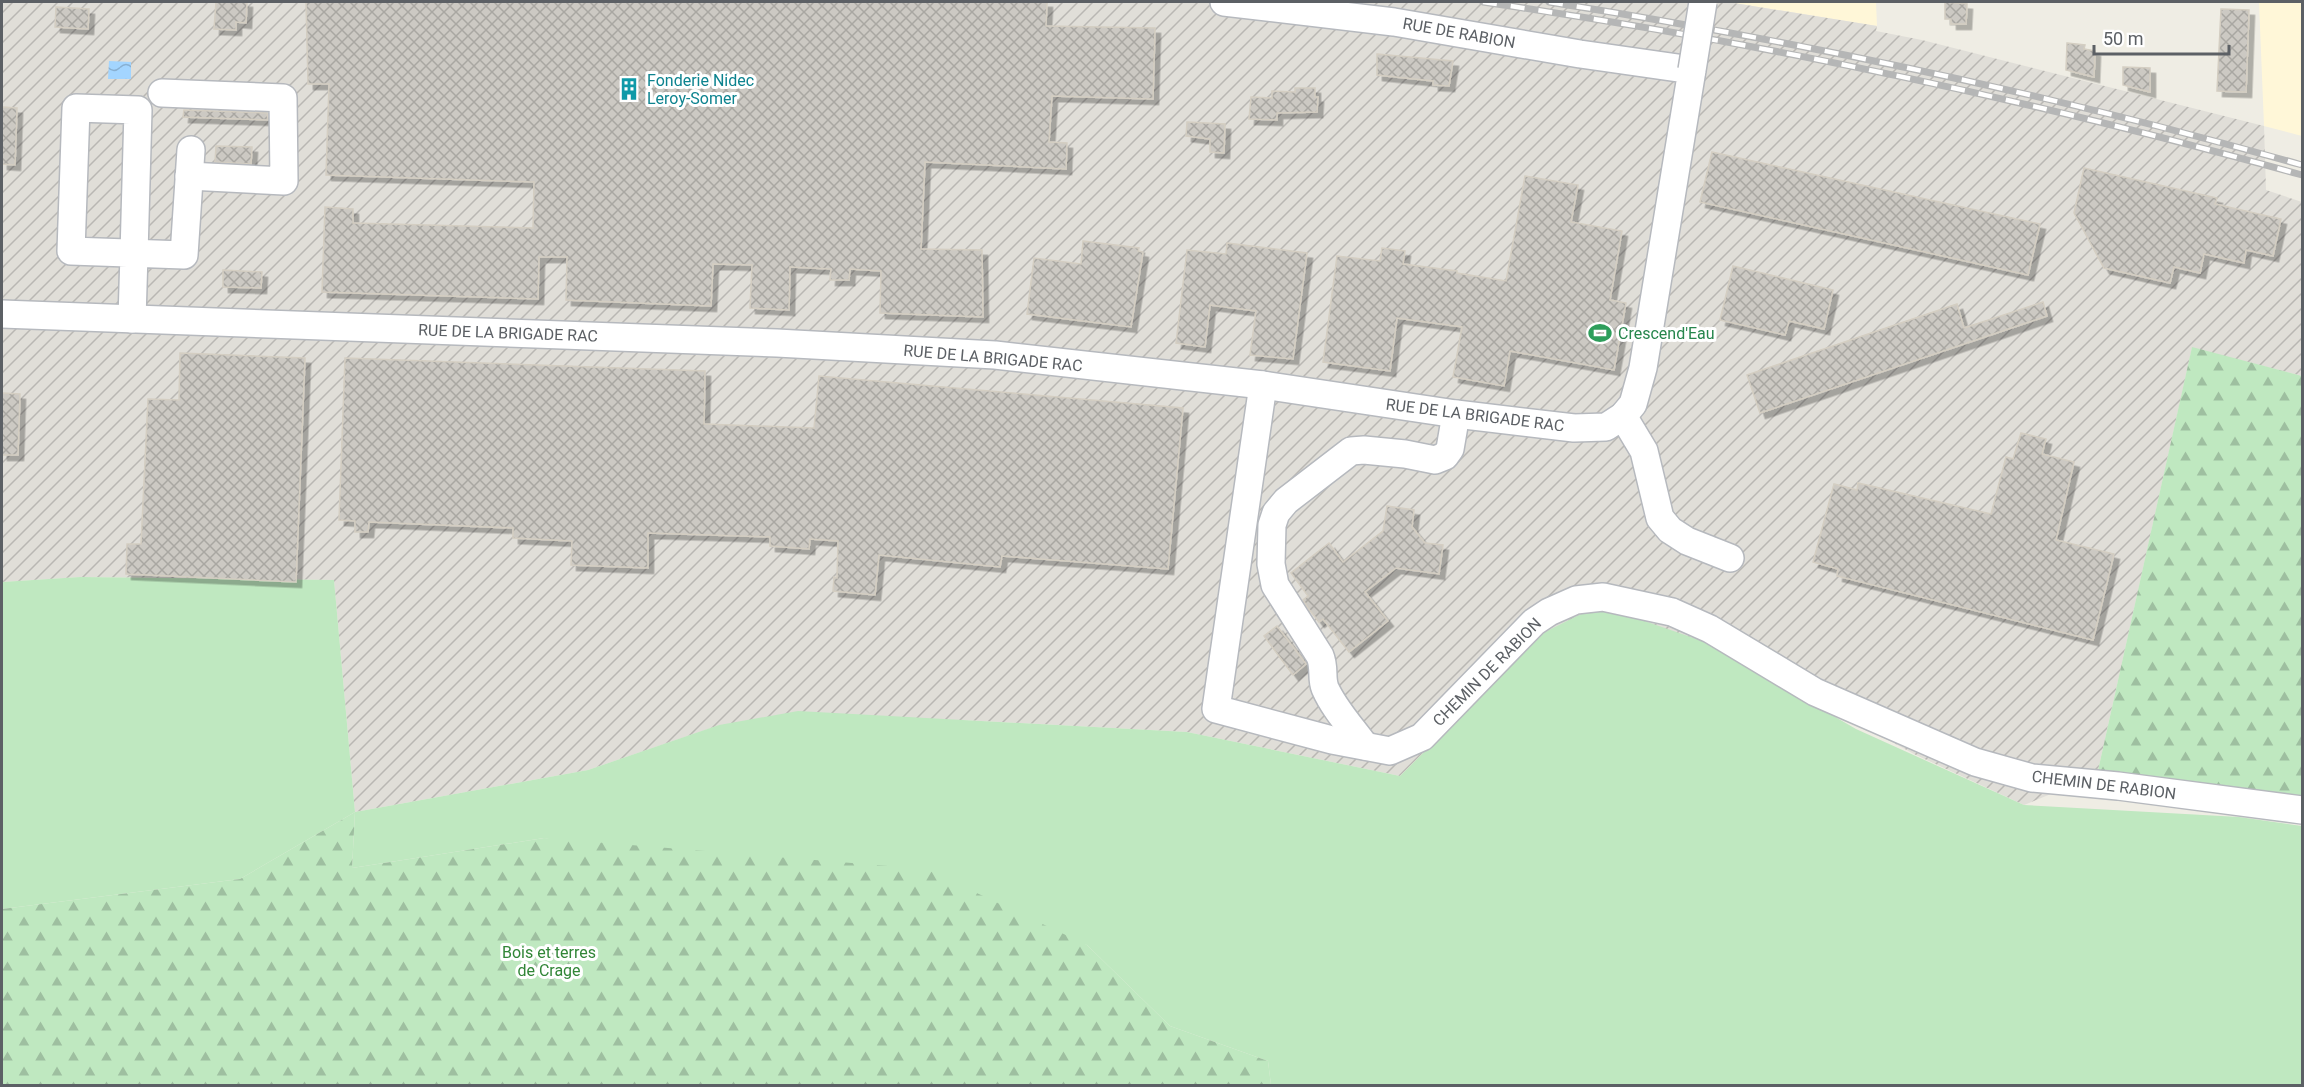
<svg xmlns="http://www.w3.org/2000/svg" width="2304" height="1087" font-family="Roboto,sans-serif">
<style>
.commercial{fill:#fff7d8}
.industrial{fill:url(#industrial-furrows)}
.grass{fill:#bfe8c0}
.forest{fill:url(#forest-firs)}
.water{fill:url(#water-waves)}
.building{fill:url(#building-cross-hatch);stroke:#d4cec2;stroke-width:1.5;filter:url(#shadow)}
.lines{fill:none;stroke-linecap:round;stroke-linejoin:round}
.minor-casing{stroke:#b6b9be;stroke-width:30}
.minor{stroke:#fff;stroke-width:27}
.rail-casing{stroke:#b5b6b6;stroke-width:7}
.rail{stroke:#fff;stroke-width:4.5;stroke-dasharray:14;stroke-linecap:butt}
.minor-bridge-casing{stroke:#b6b9be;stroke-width:30;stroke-linecap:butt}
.minor-bridge{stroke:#fff;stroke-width:27}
.labels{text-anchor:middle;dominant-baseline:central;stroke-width:6;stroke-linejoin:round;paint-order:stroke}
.street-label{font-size:16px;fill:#5c6065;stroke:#fff}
.culture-label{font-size:16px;fill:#0d838f;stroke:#fff;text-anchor:start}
.leisure-label{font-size:16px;fill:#27864d;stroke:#fff;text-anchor:start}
.park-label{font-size:16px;fill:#318637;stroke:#fff}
</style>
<defs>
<pattern id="industrial-furrows" width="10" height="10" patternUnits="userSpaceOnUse" patternTransform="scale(1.5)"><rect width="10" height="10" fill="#e0ded8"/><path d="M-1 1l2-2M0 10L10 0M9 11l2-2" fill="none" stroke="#b9b7b3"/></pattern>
<pattern id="forest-firs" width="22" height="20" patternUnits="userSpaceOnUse" patternTransform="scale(1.5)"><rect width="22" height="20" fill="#bfe8c0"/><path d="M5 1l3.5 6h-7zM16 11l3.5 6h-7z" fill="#9ebfa0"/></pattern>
<pattern id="water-waves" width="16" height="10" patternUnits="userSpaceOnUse" patternTransform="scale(1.5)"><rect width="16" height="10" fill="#a3d5ff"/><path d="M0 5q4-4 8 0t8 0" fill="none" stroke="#88b0d2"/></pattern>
<pattern id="building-cross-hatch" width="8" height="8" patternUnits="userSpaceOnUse" patternTransform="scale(1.5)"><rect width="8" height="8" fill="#ccc9c3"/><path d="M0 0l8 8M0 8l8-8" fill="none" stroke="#a9a7a2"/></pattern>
<filter id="shadow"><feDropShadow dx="5.5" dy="5.5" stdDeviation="0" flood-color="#0004"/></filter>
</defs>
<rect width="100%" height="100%" fill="#efede4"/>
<g class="commercial">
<polygon points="1728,2 1876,2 1877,26"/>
<polygon points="2259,2 2302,2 2302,136 2264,126"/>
</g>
<polygon class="industrial" points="2,2 1728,2 1877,26 1876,31 1922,40 2264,126 2266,190 2302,202 2302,376 2192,348 2097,775 2024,805 1916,755 1708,643 1545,632 1400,776 1187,732 963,720 720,725 588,770 355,812 334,580 80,577 2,582"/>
<polygon class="grass" points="80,577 334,580 355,812 588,770 719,725 798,711 1187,732 1400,776 1545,632 1585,612 1611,612 1633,617 1708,643 1856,729 2024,805 2239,817 2302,826 2302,1085 1271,1085 1268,1061 1170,1026 1087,945 544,838 352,868 355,812 240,879 2,909 2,582"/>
<g class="forest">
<polygon points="2192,347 2302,376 2302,796 2097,775"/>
<polygon points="355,812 352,868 544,838 926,869 1087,945 1170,1026 1268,1061 1271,1085 2,1085 2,909 240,879"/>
</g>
<polygon class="water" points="109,61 131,62 131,79 108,79"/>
<g class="building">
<polygon points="216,2 247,2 246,23 236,22 236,30 214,29"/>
<polygon points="306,2 1047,2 1046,26 1155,28 1153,99 1052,96 1049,142 1067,143 1066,169 925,162 921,249 982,250 983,317 880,313 881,271 850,269 849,280 830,280 831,269 790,267 789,310 750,308 752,265 713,264 711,306 566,300 567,257 539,257 538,299 322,292 325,207 353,209 353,223 533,228 534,182 326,175 329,84 308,84"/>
<polygon points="1945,2 1967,4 1966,24 1951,24 1951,19 1945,19"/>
<polygon points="56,7 89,9 88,29 55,27"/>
<polygon points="2221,9 2249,10 2246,92 2217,91"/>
<polygon points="2067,43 2085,45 2084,49 2095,51 2094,77 2066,70"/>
<polygon points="1377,54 1453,61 1449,86 1433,85 1433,81 1377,75"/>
<polygon points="2123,67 2150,68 2150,92 2123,85"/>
<polygon points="1295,88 1315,88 1315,97 1318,97 1317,112 1277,113 1277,120 1249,119 1251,97 1272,98 1272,91 1295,92"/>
<polygon points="2,107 17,108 15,165 2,164"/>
<polygon points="184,110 267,113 268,120 183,117"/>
<polygon points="1187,122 1225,124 1224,153 1210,152 1210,139 1186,136"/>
<polygon points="216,146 252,147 251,164 215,162"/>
<polygon points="1712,152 2040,224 2028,275 1700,202"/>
<polygon points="2084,168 2217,198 2215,204 2281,219 2273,256 2246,250 2244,263 2204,254 2200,273 2174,267 2170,283 2104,268 2074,213"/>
<polygon points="1525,176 1578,185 1571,222 1622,231 1610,300 1626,303 1614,370 1510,351 1504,386 1453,377 1462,327 1397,318 1390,371 1323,362 1337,256 1380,261 1382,248 1405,251 1403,264 1457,271 1457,273 1506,281"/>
<polygon points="1083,241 1139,248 1138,251 1143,252 1131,327 1027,314 1034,258 1081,264"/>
<polygon points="1227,243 1307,253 1293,359 1250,355 1256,311 1210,305 1205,347 1176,343 1187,250 1226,254"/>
<polygon points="1733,266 1833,290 1824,329 1789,321 1785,335 1720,320"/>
<polygon points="223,270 262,272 261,288 223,287"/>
<polygon points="2043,302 2047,316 1760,413 1747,375 1957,304 1964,328"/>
<polygon points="180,353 305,358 296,582 126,574 127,544 141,544 148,399 179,400"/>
<polygon points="345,358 705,371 704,424 814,428 819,376 1183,408 1168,569 1002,556 1000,567 879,555 875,595 833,591 834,577 837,578 838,541 810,539 809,549 770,546 770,537 648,533 648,568 571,565 572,541 513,538 513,528 369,522 368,532 355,532 355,521 339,520"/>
<polygon points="2,393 20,394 18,455 2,455"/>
<polygon points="2021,433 2046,439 2042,454 2074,462 2056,540 2114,554 2093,640 1837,576 1838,569 1813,562 1834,484 1857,490 1858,483 1991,514 2006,457 2013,459"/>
<polygon points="1387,506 1414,510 1412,527 1425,543 1443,545 1439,574 1396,568 1365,592 1388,621 1349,652 1323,619 1319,622 1308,608 1303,600 1308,596 1291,573 1329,543 1343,562 1383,531"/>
<polygon points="1277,626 1306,664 1293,675 1264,636"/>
</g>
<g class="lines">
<g class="minor-casing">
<g id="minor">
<polyline points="162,93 283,98 284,181 189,176"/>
<polyline points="2,314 777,343 995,355 1263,385 1456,414 1574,428 1606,427 1623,416 1633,404 1643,368 1692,70 1580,54 1394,22 1224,2"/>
<polyline points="132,319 134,254 138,110 76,108 71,251 184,255 191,150"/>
<polyline points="1263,385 1216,709 1332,740 1390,751 1422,737 1534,622 1549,612 1576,600 1603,597 1672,612 1710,629 1815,692 1975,762 2032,778 2118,786 2302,810"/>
<polyline points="1623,416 1644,451 1660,518 1670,530 1687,541 1730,558"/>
<path d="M 1365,746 C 1352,728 1334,709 1325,688 C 1321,678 1325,668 1320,656 L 1275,585 L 1271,564 L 1272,525 L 1276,513 L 1286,501 L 1351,451 L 1364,450 L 1405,454 L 1435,460 L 1445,456 L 1450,449 L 1456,414"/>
</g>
</g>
<use href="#minor" class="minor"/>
<g class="rail-casing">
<g id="rail">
<path d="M 1483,2 C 1759,42 2033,100 2302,175"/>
<path d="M 1549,2 C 1803,42 2055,95 2302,165"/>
</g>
</g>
<use href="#rail" class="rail"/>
<g class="minor-bridge-casing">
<polyline id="minor-bridge" points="1692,70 1703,2"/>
</g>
<use href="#minor-bridge" class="minor-bridge"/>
</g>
<defs>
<g id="building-bare" transform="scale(1.8)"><path d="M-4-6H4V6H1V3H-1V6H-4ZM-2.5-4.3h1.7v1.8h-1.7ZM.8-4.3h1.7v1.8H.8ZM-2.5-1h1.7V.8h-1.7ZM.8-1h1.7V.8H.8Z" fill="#0f9aa8" stroke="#fff" stroke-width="2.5" paint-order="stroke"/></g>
<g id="stadium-bare" transform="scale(1.8)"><path d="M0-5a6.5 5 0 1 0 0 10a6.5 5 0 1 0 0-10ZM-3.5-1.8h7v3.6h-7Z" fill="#2e9e5b" stroke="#fff" stroke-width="2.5" paint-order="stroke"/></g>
</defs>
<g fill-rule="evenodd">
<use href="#building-bare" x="629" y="89"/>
<use href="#stadium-bare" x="1600" y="333"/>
</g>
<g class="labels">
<g class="street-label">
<text transform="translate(1459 33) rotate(10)">RUE DE RABION</text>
<text transform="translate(508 333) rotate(2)">RUE DE LA BRIGADE RAC</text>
<text transform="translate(993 358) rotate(5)">RUE DE LA BRIGADE RAC</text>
<text transform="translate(1475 415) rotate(7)">RUE DE LA BRIGADE RAC</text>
<text transform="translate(1487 672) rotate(-45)">CHEMIN DE RABION</text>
<text transform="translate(2104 785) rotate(7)">CHEMIN DE RABION</text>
</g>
<g class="culture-label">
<text x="647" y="80">Fonderie Nidec<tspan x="647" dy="18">Leroy-Somer</tspan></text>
</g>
<g class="leisure-label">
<text x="1618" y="333">Crescend'Eau</text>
</g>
<g class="park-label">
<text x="549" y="952">Bois et terres<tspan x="549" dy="18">de Crage</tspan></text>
</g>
</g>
<rect width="2304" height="1087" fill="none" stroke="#5c6065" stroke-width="6"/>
<path d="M2094 45v9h135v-9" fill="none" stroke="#5c6065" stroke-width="3"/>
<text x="2103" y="45" font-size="18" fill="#5c6065" stroke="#ffffff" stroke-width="4.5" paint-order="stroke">50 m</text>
</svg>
